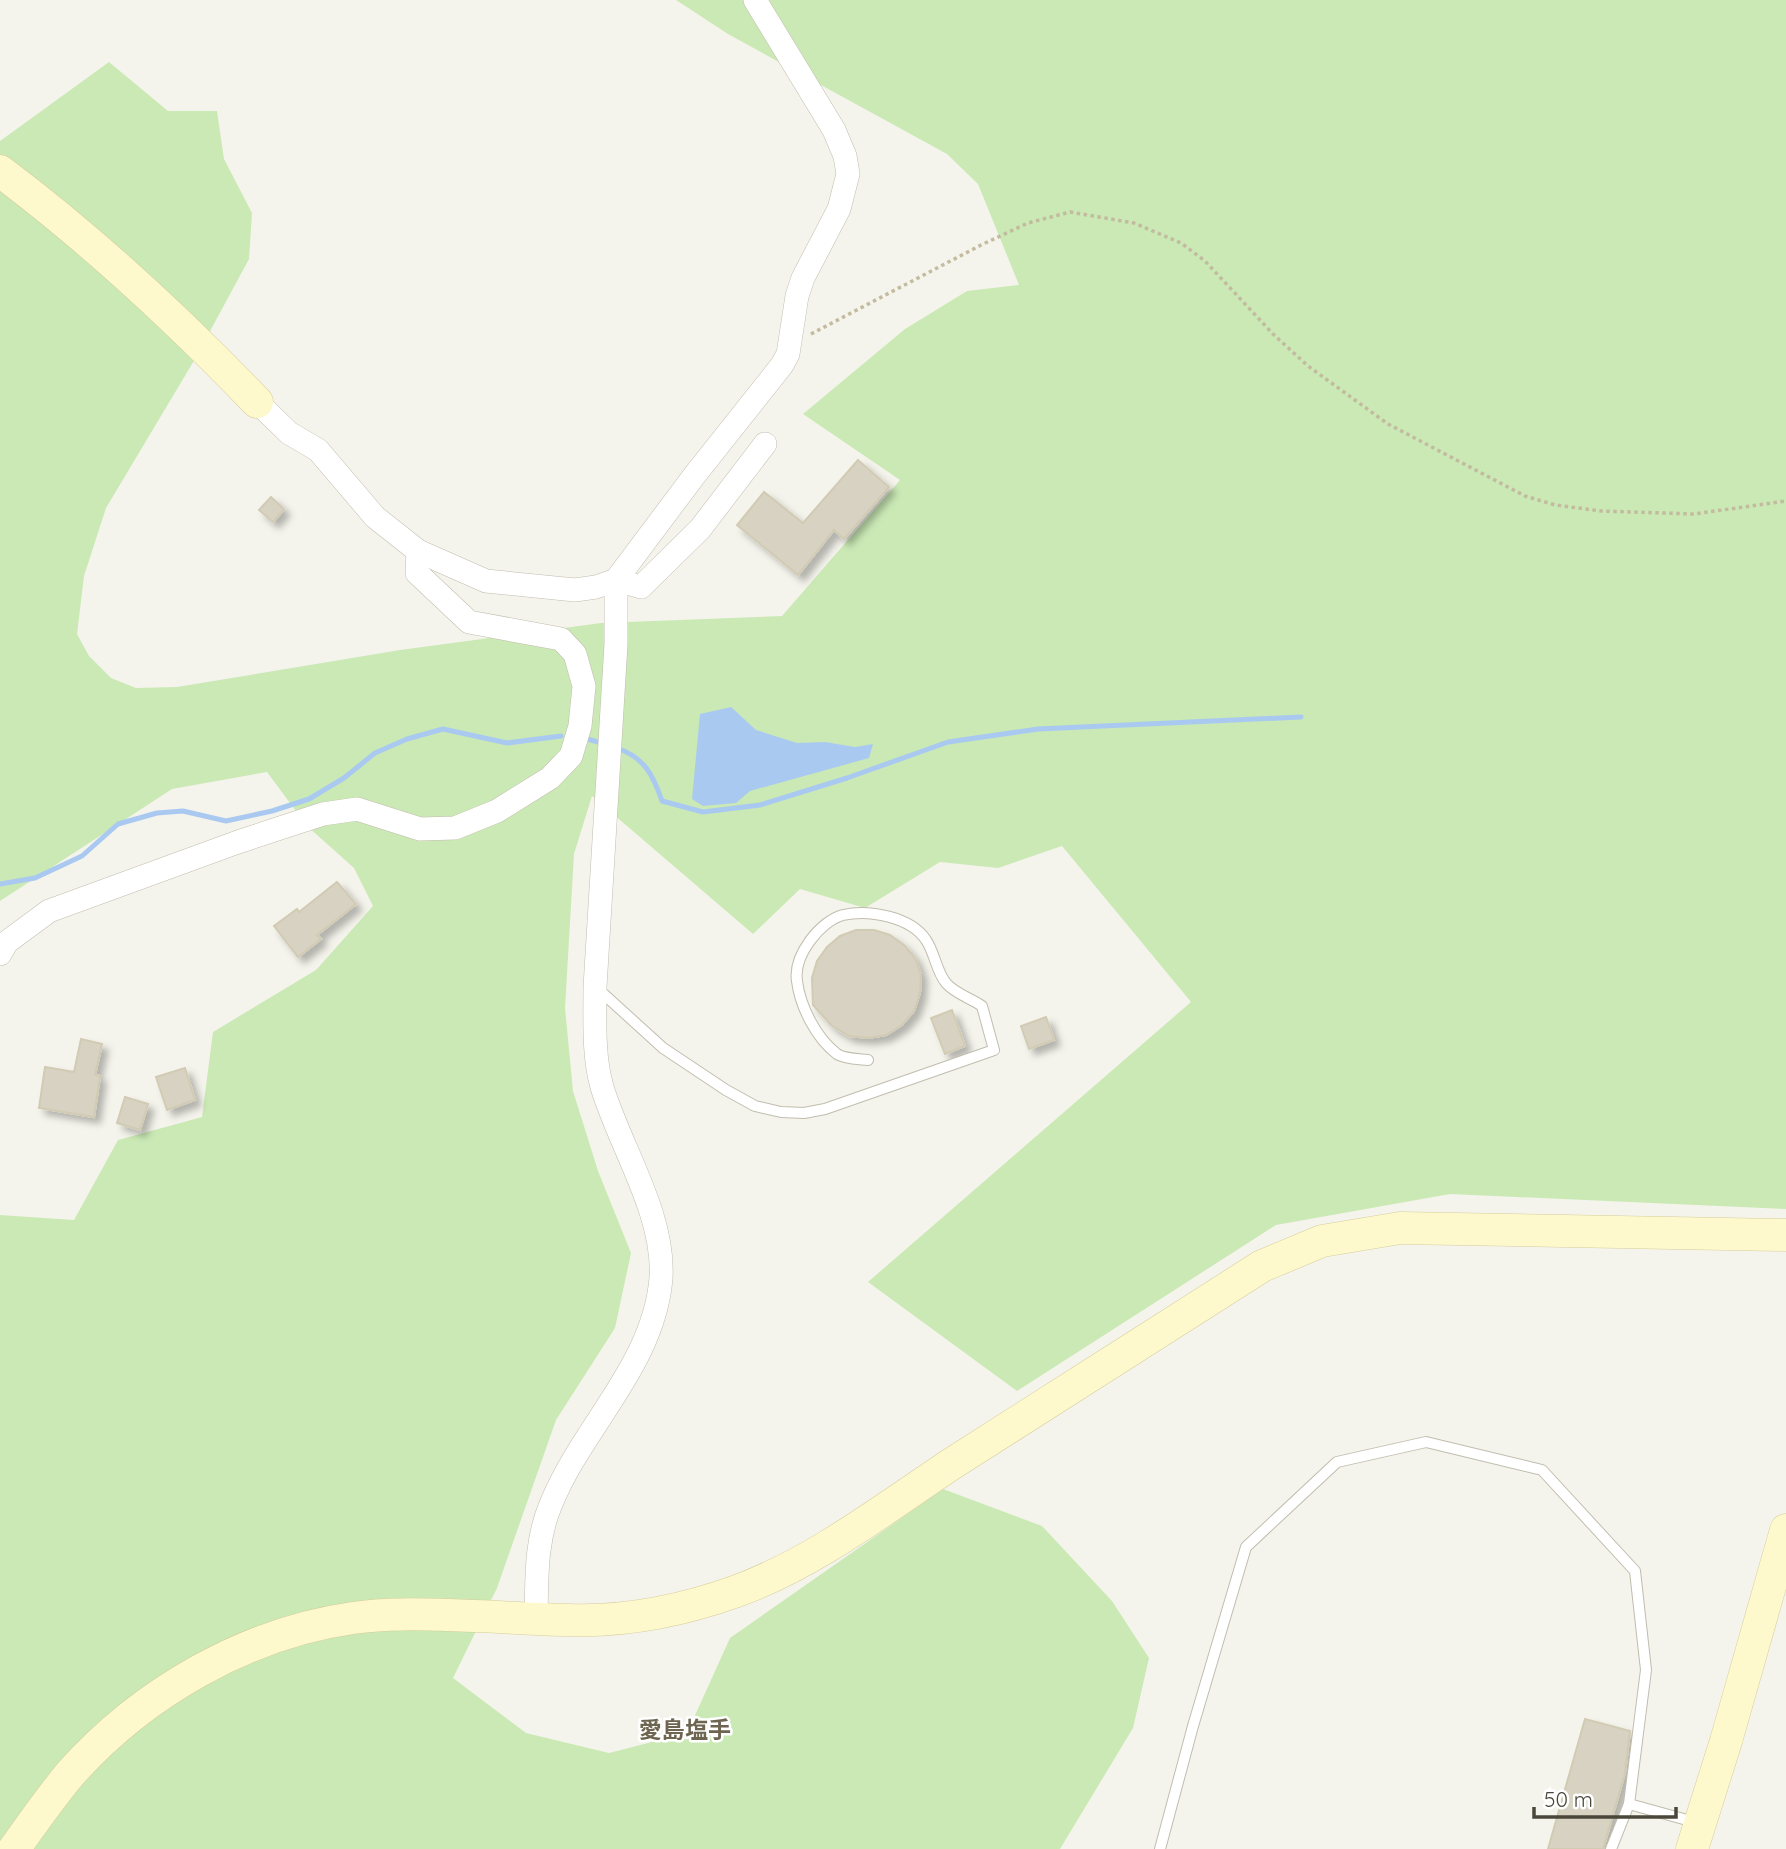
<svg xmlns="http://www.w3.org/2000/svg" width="1786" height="1849" font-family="Quicksand,'Noto Sans JP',sans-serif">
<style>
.green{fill:#cae9b5}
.water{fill:#aac9f0}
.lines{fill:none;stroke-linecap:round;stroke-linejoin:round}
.stream{stroke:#aac9f0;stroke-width:5}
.building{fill:#d7d2c1;stroke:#d2cbb4;stroke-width:2;filter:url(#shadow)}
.lane-casing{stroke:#c1bdae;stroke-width:12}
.street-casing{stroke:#c1bdae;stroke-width:24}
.secondary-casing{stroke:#d5cd9c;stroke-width:33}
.path{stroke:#c3bb9f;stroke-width:3.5;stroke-dasharray:3.5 3.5;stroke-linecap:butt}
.lane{stroke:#fff;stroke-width:10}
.street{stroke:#fff;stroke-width:23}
.secondary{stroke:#fef9cd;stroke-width:32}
.labels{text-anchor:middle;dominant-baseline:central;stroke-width:5;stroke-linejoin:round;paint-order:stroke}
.quarter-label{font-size:23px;font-weight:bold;fill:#6d6550;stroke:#fff}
</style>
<defs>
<filter id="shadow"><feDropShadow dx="6" dy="6" stdDeviation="3.5" flood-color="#0004"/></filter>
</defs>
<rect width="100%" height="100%" fill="#f5f4ec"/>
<polygon class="green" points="676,0 1786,0 1786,1209 1450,1194 1276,1225 1017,1391 868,1282 1191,1002 1062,846 998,868 940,862 865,908 800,889 753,934 592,796 574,854 565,1008 573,1091 598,1171 631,1253 615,1328 556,1420 497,1588 453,1678 526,1733 609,1753 687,1733 730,1638 943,1489 1042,1526 1112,1601 1149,1658 1133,1728 1060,1849 0,1849 0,1215 74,1220 118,1140 202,1117 213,1032 316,970 373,906 354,868 307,826 267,772 172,789 0,901 0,141 109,62 168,111 217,111 224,159 252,213 249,259 195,359 106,508 84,576 77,634 89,656 111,678 136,688 177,687 400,650 601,623 782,616 900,480 803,414 905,329 967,291 1019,285 978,184 947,154 728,34"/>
<polygon class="water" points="731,707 756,730 797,743 825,742 855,747 873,744 869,758 750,791 736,803 703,806 692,799 700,714"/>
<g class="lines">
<g class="stream">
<polyline points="584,738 605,744"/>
<path d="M 617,748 C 645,758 653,775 662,801 L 703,812 L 760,805 L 847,778 L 948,742 L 1038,729 L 1301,717"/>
<polyline points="0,884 35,878 82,856 118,824 157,813 183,811 226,821 272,811 309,799 344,778 375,753 407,739 443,729 507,743 561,736"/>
</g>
</g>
<g class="building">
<polygon points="858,460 889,487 844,539 834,530 798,575 737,525 764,492 803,523"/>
<polygon points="271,497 284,509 273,522 259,510"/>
<polygon points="337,882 356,904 317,935 321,939 298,957 274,926 297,909 299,912"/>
<polygon points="856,930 874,930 890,935 904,945 915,958 921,975 920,993 914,1011 902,1025 886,1035 868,1038 849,1036 832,1026 813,1005 812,978 817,961 827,947 840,936"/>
<polygon points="952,1010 965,1046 945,1054 931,1018"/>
<polygon points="1046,1017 1054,1040 1029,1049 1021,1026"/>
<polygon points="81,1039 102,1044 95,1075 100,1076 94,1117 39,1108 45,1067 74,1072"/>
<polygon points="185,1068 195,1100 167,1110 156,1077"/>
<polygon points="125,1097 148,1104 140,1130 117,1123"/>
<polygon points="1585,1719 1630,1731 1625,1773 1603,1849 1548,1849"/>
</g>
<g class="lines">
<g class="lane-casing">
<g id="lane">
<path d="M 597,988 L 663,1048 L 726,1090 L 755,1106 L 781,1112 L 804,1113 L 825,1109 L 994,1050 L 982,1006 C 972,999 954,993 946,983 C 936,971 935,953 926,940 C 911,917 869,909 843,915 C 820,921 793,956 797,981 C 800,1006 816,1038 837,1054 C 844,1059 859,1059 868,1060"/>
<polyline points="1160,1849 1193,1726 1246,1547 1337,1462 1426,1442 1542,1470 1635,1571 1646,1670 1629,1804 1698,1823"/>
<polyline points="1611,1849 1629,1804"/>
</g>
</g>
<g class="street-casing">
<g id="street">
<polyline points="257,402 289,433 318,450 375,517 418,551 486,581 575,590 596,587 616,580 694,476 782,365 788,354 797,296 803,278 839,209 848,174 845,156 834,130 755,0"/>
<polyline points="616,580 641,587 700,529 765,444"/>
<polyline points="0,954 7,942 49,911 238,842 323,814 357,809 420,829 455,828 497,811 550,778 571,756 580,726 584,686 575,654 561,639 469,622 417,573 418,551"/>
<path d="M 536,1619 C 537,1580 535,1541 551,1504 C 582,1427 654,1365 661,1278 C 665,1214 620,1147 602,1087 C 593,1056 595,1019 595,987 L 616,644 L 616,580"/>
</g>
</g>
<g class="secondary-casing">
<g id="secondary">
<path d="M 0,171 C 92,240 177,319 257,402"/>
<path d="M 14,1849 C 32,1824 50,1798 70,1774 C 142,1693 246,1633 353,1618 C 393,1612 436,1615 475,1616 C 506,1617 538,1620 569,1620 C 626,1622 684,1610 737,1591 C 814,1563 885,1508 953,1463 C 1056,1397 1159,1332 1262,1266 L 1322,1241 L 1400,1228 L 1786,1235"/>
<polyline points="1692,1849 1726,1741 1786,1530"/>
</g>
</g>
<polyline class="path" points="811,334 981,245 1028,223 1070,212 1134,223 1181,243 1205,261 1273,334 1308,366 1388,424 1525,496 1555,505 1601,511 1694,514 1786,501"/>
<use href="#lane" class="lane"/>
<use href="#street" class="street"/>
<use href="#secondary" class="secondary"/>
</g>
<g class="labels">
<g class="quarter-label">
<text x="685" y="1729">愛島塩手</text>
</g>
</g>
<path d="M1534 1807v10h142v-10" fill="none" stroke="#4a4639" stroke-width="3.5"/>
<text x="1544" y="1807" font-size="21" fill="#4a4639" stroke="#ffffff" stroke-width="5" paint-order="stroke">50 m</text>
</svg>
